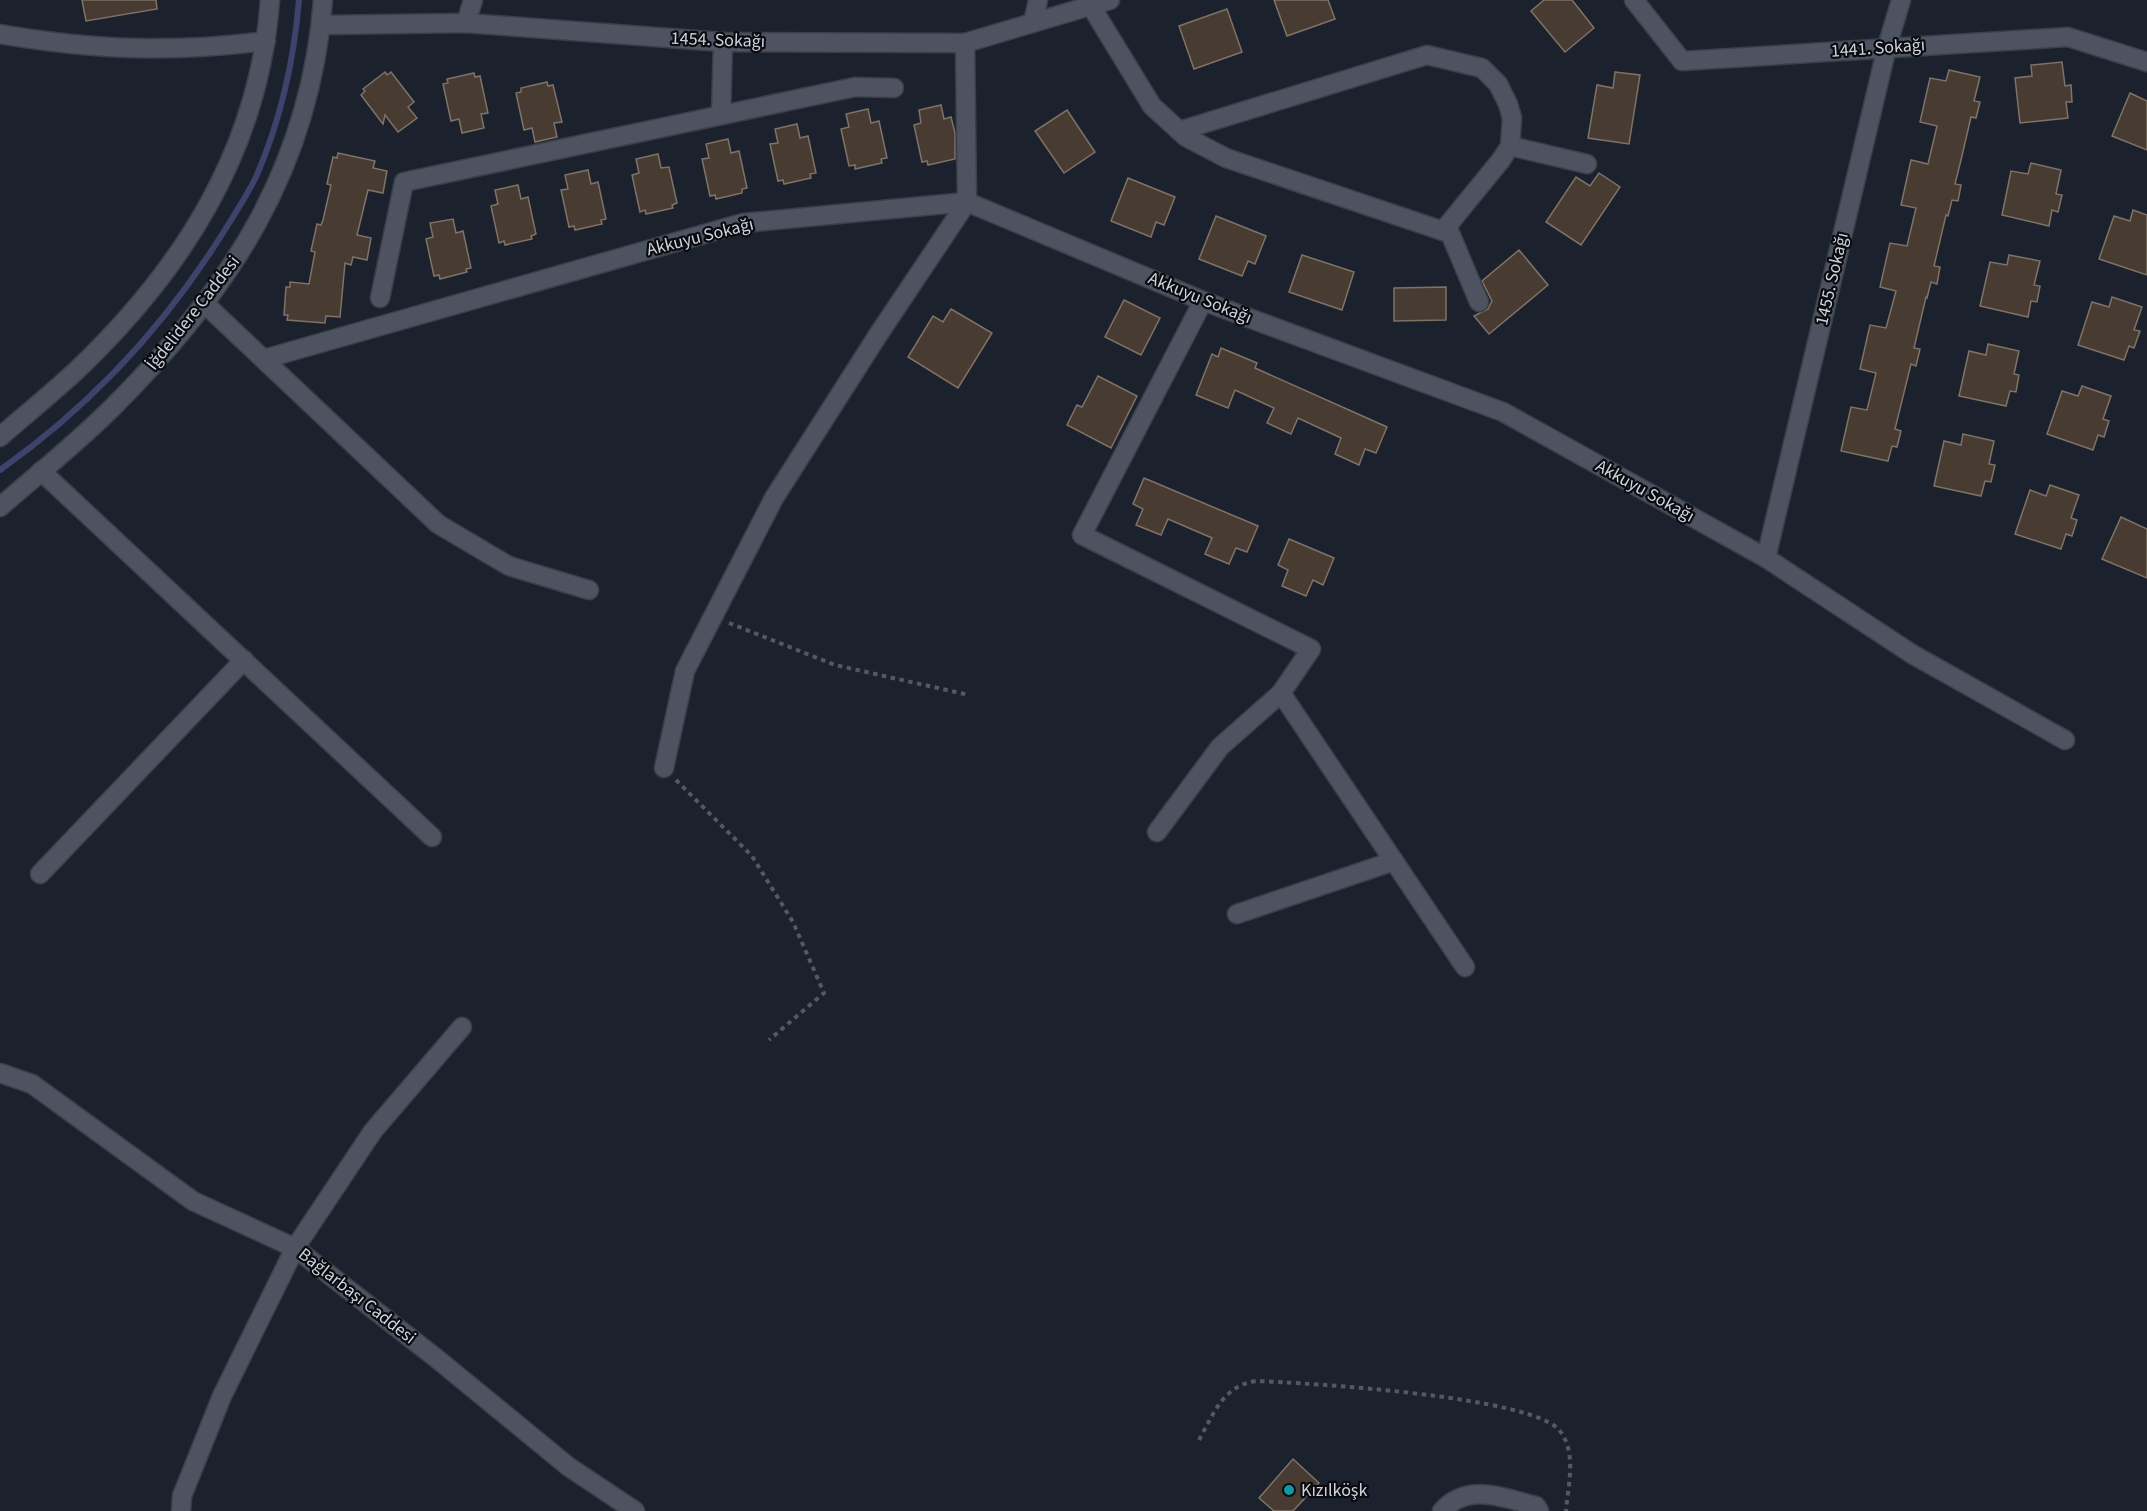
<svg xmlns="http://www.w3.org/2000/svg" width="2147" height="1511" font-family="'Source Sans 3',sans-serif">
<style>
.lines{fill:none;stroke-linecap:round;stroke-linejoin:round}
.stream{stroke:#3e436c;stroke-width:6}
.building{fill:#483c32;stroke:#7f7267;stroke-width:1.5}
.minor-casing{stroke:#3b3f48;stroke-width:21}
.path{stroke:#535862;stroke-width:4;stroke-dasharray:4.5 4.5;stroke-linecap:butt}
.minor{stroke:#4d5360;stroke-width:18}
.culture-dot{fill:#0f9aa8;stroke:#090b10;stroke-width:2}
.labels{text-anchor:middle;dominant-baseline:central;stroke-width:4.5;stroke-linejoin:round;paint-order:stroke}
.street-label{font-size:18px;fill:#cfd3db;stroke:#090b10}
.poi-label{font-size:18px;fill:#cfd3db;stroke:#090b10;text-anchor:start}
</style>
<rect width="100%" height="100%" fill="#1c222d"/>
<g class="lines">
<path class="stream" d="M 0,470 C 89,407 163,328 221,236 C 233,217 246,197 256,177 C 280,122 294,59 299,0"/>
</g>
<g class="building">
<polygon points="82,0 156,0 157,9 86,21"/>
<polygon points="1274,0 1328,0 1335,19 1287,36"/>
<polygon points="1544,0 1572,0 1594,28 1565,52 1531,11"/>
<polygon points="1227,9 1242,52 1194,69 1179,26"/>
<polygon points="2062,62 2065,86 2071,85 2072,102 2066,102 2068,118 2020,123 2015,78 2032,76 2031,65"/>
<polygon points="1949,70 1980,77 1974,101 1980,102 1976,118 1971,117 1961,160 1955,184 1961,185 1958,201 1952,200 1948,216 1946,215 1934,266 1940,267 1937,284 1931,282 1927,298 1926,297 1914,348 1920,349 1916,366 1911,364 1895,429 1901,431 1897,447 1892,446 1888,461 1841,451 1851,407 1867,410 1876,373 1860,369 1870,325 1886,328 1896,291 1880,287 1890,243 1907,246 1916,208 1901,205 1911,160 1928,164 1937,126 1920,122 1930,78 1946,81"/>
<polygon points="385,72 387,75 391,72 414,102 408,107 417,118 398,132 385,115 383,124 361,95 365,91 363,89"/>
<polygon points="1615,72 1640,75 1629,144 1588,138 1597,85 1613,88"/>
<polygon points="474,73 475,77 480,76 488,113 481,114 484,128 462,133 459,119 451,121 443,84 448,83 447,79"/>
<polygon points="547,82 548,86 553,85 562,122 554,123 557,137 535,142 532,128 524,130 516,93 521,92 521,88"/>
<polygon points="2130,93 2147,101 2147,150 2112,136"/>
<polygon points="941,105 944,119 951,117 955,133 955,159 928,165 927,161 922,162 914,125 921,123 919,110"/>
<polygon points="868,109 871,123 879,121 887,158 881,159 882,163 855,169 855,165 849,166 841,129 849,127 846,114"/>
<polygon points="1067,110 1095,152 1064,173 1035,131"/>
<polygon points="797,124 800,138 808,136 816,173 810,174 811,178 784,184 783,180 778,181 770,144 778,143 775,129"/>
<polygon points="728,139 731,153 739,151 747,188 742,189 742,193 716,199 715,195 710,196 702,159 709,158 706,144"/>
<polygon points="338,153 375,161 373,168 387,171 383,193 368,190 357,235 371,238 367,260 353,257 351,265 345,263 340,317 326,316 325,323 287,320 288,315 284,315 286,287 290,287 290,282 309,284 315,252 311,251 317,224 321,225 323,220 331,185 327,184 333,157 337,158"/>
<polygon points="658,154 661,168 669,167 677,203 672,205 673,208 646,214 645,210 640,212 632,175 639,173 636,159"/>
<polygon points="2031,163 2061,170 2056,194 2062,195 2058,212 2052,210 2049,226 2002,215 2011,171 2028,174"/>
<polygon points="588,170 591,184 598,182 606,219 601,220 602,224 575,230 574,226 569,227 561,190 568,189 565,175"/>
<polygon points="1599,173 1620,187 1581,245 1546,222 1576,177 1590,186"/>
<polygon points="1128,178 1175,197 1164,225 1156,222 1151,237 1111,221"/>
<polygon points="518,185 521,199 528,197 536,234 531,236 532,239 505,245 504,241 499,243 491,206 498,204 495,190"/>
<polygon points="2133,210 2147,215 2147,275 2099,259 2114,216 2130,221"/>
<polygon points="1216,216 1266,236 1255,264 1248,261 1242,276 1199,259"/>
<polygon points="453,219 456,233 463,231 471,268 466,269 467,272 440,279 439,275 434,276 426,239 433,237 430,223"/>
<polygon points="1519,250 1548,285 1489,334 1474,316 1488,309 1492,301 1482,281"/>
<polygon points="1302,255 1354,272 1342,310 1289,292"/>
<polygon points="2009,255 2040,261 2034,285 2040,286 2037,302 2031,301 2028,317 1980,306 1990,262 2007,265"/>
<polygon points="1446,287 1446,320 1394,321 1394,288"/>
<polygon points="2112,297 2142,307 2134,330 2140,331 2134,348 2129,346 2124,360 2078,345 2092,302 2109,307"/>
<polygon points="1124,300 1160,318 1141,355 1105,337"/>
<polygon points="951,309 992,333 958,388 908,357 933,316 943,322"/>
<polygon points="1988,344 2019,351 2014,374 2019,375 2016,392 2010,391 2006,406 1959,396 1969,351 1986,355"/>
<polygon points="1221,348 1257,363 1255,368 1387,427 1376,453 1365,449 1359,465 1335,454 1341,438 1298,418 1291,434 1267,423 1274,408 1235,390 1228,408 1196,395 1212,354 1218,357"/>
<polygon points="1098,376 1137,396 1111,448 1067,425 1077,405 1082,407"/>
<polygon points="2082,386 2111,396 2103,419 2109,421 2104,437 2098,435 2093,450 2047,434 2062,391 2078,396"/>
<polygon points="1963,434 1994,441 1989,464 1995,465 1991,482 1985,481 1981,496 1934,486 1944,441 1961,445"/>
<polygon points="1144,478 1258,526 1247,552 1236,548 1229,564 1205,554 1212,538 1168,519 1161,535 1136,525 1143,509 1133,504"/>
<polygon points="2050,485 2079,495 2071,518 2077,520 2072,536 2066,534 2061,549 2015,534 2030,490 2046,496"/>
<polygon points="2121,517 2147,529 2147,578 2102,559"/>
<polygon points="1289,539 1334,558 1323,585 1313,580 1306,596 1282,586 1288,570 1278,565"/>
<polygon points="1293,1459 1319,1483 1293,1511 1274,1511 1259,1498"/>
</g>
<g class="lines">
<g class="minor-casing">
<g id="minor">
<polyline points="1634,0 1682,61 2068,37 2147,62"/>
<polyline points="1091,6 1152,106 1186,137 1226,158 1443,231 1501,160 1510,146 1512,118 1508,104 1498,84 1482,68 1427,55 1179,131"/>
<polyline points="466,23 473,0"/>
<polyline points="1033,23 1038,0"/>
<polyline points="321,25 466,23 723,42 965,43 1110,0"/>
<path d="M 0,34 C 94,50 171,53 266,41"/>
<polyline points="721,115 723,42"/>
<polyline points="1510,146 1587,164"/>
<polyline points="1447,226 1479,302"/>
<polyline points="380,298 404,182 855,87 894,88"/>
<polyline points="1203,301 1082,535 1311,649 1281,693 1465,967"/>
<polyline points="205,304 438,524 509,566 589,590"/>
<polyline points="264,359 743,223 967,202 1203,301 1503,412 1766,558 1912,654 2065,740"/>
<path d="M 0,437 C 25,415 51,394 76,371 C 183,269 259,150 270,0"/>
<polyline points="41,471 432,837"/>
<path d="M 0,507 C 38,474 78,442 113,407 C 230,290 310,169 323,0"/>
<polyline points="1766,558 1887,47 1901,0"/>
<polyline points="664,768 685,671 774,498 878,335 967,202 965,43"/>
<polyline points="1157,832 1220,747 1281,693"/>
<polyline points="40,874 244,660"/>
<polyline points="1237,914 1394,861"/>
<polyline points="0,1073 32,1084 193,1201 295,1248 436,1358 569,1467 635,1511"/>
<polyline points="181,1511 182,1496 222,1396 295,1248 373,1131 462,1027"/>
<path d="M 1442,1511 C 1468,1482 1504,1498 1536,1506 L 1539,1511"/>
</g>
</g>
<g class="path">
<polyline points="729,623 835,665 969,695"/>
<polyline points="676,780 752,856 793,922 824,993 769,1040"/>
<path d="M 1199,1440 C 1214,1413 1223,1386 1256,1381 C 1307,1383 1533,1396 1560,1431 C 1577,1453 1568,1485 1566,1511"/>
</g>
<use href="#minor" class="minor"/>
</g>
<circle class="culture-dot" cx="1289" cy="1490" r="6"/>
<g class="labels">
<g class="street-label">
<text transform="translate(718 40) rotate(2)">1454. Sokağı</text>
<text transform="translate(1878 48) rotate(-4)">1441. Sokağı</text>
<text transform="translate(700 237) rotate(-14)">Akkuyu Sokağı</text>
<text transform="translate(1832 279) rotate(-77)">1455. Sokağı</text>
<text transform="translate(1200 298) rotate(22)">Akkuyu Sokağı</text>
<text transform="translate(193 313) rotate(-52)">İğdelidere Caddesi</text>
<text transform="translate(1645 491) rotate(29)">Akkuyu Sokağı</text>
<text transform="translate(357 1296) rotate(38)">Bağlarbaşı Caddesi</text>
</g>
<g class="poi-label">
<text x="1301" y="1490">Kızılköşk</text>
</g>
</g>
</svg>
